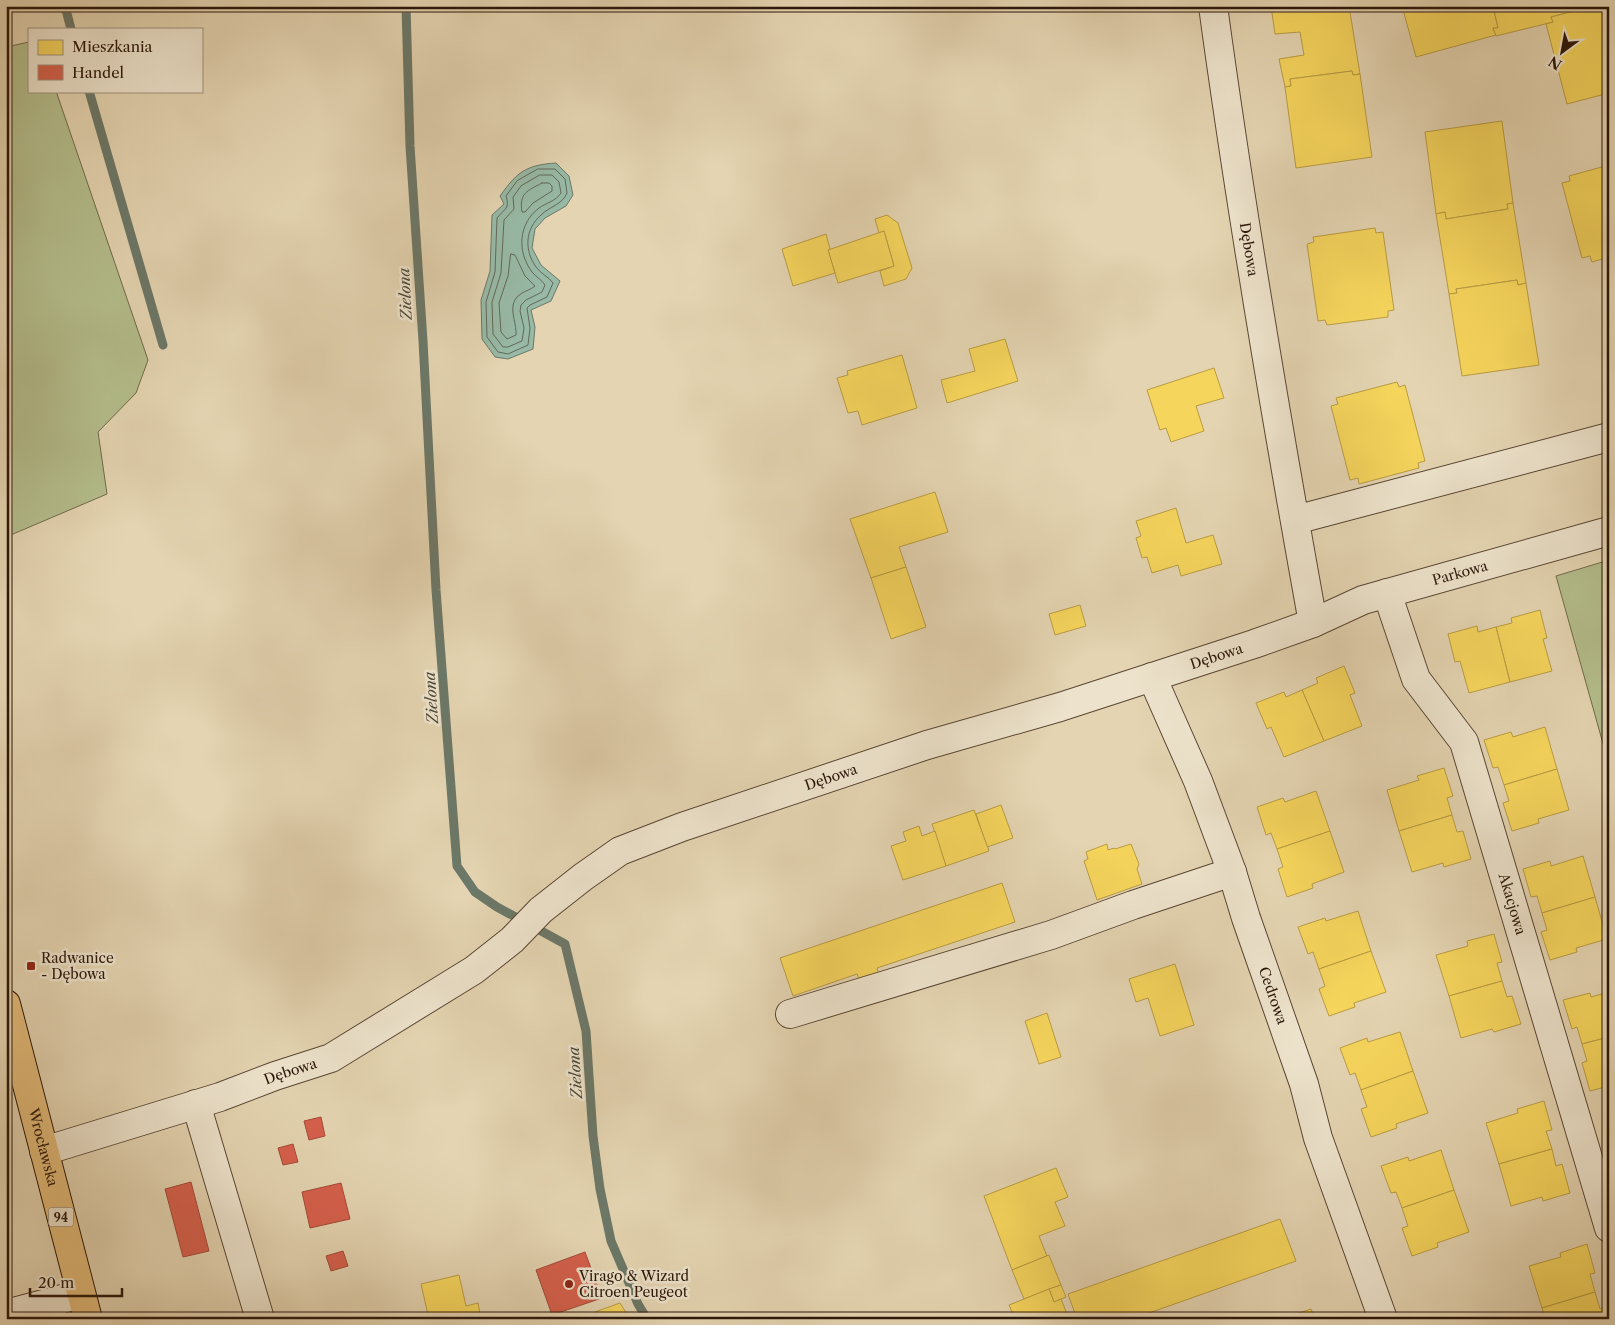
<svg xmlns="http://www.w3.org/2000/svg" width="1615" height="1325" font-family="'Libre Caslon Text',serif">
<style>
.green{fill:#b4bd8c;stroke:#706a4b}
.water{fill:#97b9a6;stroke:#6c7868}
.homes{fill:#f6d55c;stroke:#b99c43}
.shops{fill:#d6604d;stroke:#a34a39}
.lines{fill:none;stroke-linecap:round;stroke-linejoin:round}
.shore{stroke:#626858;stroke-width:1}
.stream{stroke:#6c7868;stroke-width:9}
.minor-casing{stroke:#5a4634;stroke-width:30}
.major-casing{stroke:#2c170a;stroke-width:30}
.minor{stroke:#ede3cc;stroke-width:28}
.major{stroke:#e2ba78;stroke-width:28}
.poi-dot{fill:#8f2418;stroke:#ede3cc;stroke-width:2}
.labels{text-anchor:middle;dominant-baseline:central;stroke-width:5;stroke-linejoin:round;paint-order:stroke}
.shield{fill:#ede3cc;stroke:#665444;stroke-width:1}
.shield-label{font-size:12px;font-weight:bold;fill:#2c170a}
.street-label{font-size:14px;fill:#2c170a;stroke:#ede3cc}
.poi-label{font-size:14px;fill:#2c170a;stroke:#ede3cc;text-anchor:start}
.water-label{font-size:15px;font-style:italic;fill:#4c4839;stroke:#ede3cc}
</style>
<rect width="100%" height="100%" fill="#e4d4b1"/>
<filter id="stains"><feTurbulence type="fractalNoise" baseFrequency=".004" numOctaves="4"/><feColorMatrix values="0 0 0 0 .2 0 0 0 0 .09 0 0 0 0 .02 0 0 0 .5 -.17"/></filter>
<radialGradient id="worn" r=".72"><stop offset=".6" stop-color="#630" stop-opacity="0"/><stop offset="1" stop-color="#630" stop-opacity=".3"/></radialGradient>
<g class="green">
<polygon points="29,42 29,91 56,91 148,360 136,393 98,432 107,494 6,537 6,47"/>
<polygon points="1609,560 1609,765 1556,576"/>
</g>
<path class="water" d="M 556,163 L 569,176 L 573,195 L 566,206 L 545,218 L 535,229 L 532,248 L 541,265 L 560,281 L 551,301 L 531,310 L 535,327 L 533,349 L 508,359 L 495,357 L 482,339 L 481,300 L 490,271 L 492,215 L 504,204 L 500,196 C 517,172 526,165 556,163 Z"/>
<g class="homes">
<polygon points="1271,6 1279,6 1280,9 1301,6 1349,6 1360,74 1353,75 1352,71 1290,79 1291,86 1285,87 1279,59 1304,55 1300,32 1275,34"/>
<polygon points="1402,6 1493,6 1498,28 1493,28 1496,35 1416,57"/>
<polygon points="1493,6 1593,6 1551,17 1553,22 1496,36 1493,28 1498,28"/>
<polygon points="1593,6 1609,6 1609,93 1567,104 1546,24 1553,22 1551,17"/>
<polygon points="1352,71 1353,75 1360,74 1372,157 1296,168 1285,87 1291,86 1290,79"/>
<polygon points="1502,121 1513,203 1507,204 1508,209 1446,219 1445,212 1436,214 1425,132"/>
<polygon points="1609,165 1609,257 1592,262 1590,256 1582,258 1562,183 1570,181 1569,176"/>
<polygon points="1513,203 1526,283 1518,285 1517,280 1456,289 1457,293 1449,294 1436,214 1445,212 1446,219 1508,209 1507,204"/>
<polygon points="887,215 898,223 912,268 906,279 884,286 880,271 894,266 884,231 879,233 875,219"/>
<polygon points="1375,228 1376,233 1383,232 1394,310 1388,311 1388,317 1327,325 1325,320 1318,321 1307,244 1314,242 1313,237"/>
<polygon points="884,231 894,266 838,283 828,250"/>
<polygon points="826,234 830,249 828,250 835,273 793,286 782,249"/>
<polygon points="1517,280 1518,285 1526,283 1539,365 1462,376 1449,294 1457,293 1456,289"/>
<polygon points="1005,339 1018,381 947,403 941,380 975,371 969,349"/>
<polygon points="902,355 917,408 862,425 858,411 848,413 837,378 848,375 847,371"/>
<polygon points="1214,368 1224,398 1196,406 1204,431 1171,442 1166,428 1160,430 1147,390"/>
<polygon points="1397,382 1399,387 1405,385 1425,461 1418,463 1419,468 1359,484 1358,478 1350,480 1331,406 1338,404 1336,398"/>
<polygon points="935,492 948,532 899,547 906,567 871,578 850,519"/>
<polygon points="1176,508 1186,543 1213,535 1222,564 1181,576 1178,565 1152,573 1147,557 1142,558 1136,538 1141,536 1136,521"/>
<polygon points="906,567 926,627 891,639 871,578"/>
<polygon points="1080,605 1086,626 1055,635 1049,614"/>
<polygon points="1540,610 1547,638 1543,639 1552,671 1510,682 1496,627 1512,623 1511,618"/>
<polygon points="1477,626 1478,632 1496,627 1510,682 1469,693 1460,661 1455,662 1448,634"/>
<polygon points="1344,666 1355,693 1350,695 1362,726 1324,741 1302,690 1318,683 1316,678"/>
<polygon points="1302,690 1324,741 1284,757 1271,727 1267,729 1256,703 1284,692 1286,697"/>
<polygon points="1545,727 1557,769 1504,785 1498,767 1493,768 1484,740 1511,732 1513,737"/>
<polygon points="1444,768 1453,796 1447,798 1452,815 1399,831 1387,790 1419,780 1417,776"/>
<polygon points="1557,769 1569,810 1538,819 1539,823 1512,831 1503,803 1509,801 1504,785"/>
<polygon points="1316,791 1330,831 1277,849 1271,833 1266,835 1257,807 1283,798 1285,802"/>
<polygon points="1001,805 1013,838 987,847 976,814"/>
<polygon points="974,810 989,851 946,866 932,824"/>
<polygon points="1452,815 1457,832 1463,831 1471,859 1444,867 1443,863 1412,872 1399,831"/>
<polygon points="919,826 922,836 935,831 946,866 903,880 891,846 906,841 903,832"/>
<polygon points="1330,831 1344,872 1312,884 1313,888 1287,897 1278,869 1283,867 1277,849"/>
<polygon points="1107,844 1108,850 1114,848 1115,849 1131,844 1139,864 1137,869 1142,884 1097,900 1084,861 1088,859 1086,852"/>
<polygon points="1583,856 1595,897 1542,913 1537,896 1531,897 1523,869 1550,861 1551,866"/>
<polygon points="1002,883 1015,922 877,968 879,975 860,982 857,974 793,996 780,958"/>
<polygon points="1595,897 1607,939 1576,948 1577,952 1550,960 1541,932 1547,930 1542,913"/>
<polygon points="1358,911 1371,951 1319,969 1313,952 1308,954 1298,927 1325,918 1326,921"/>
<polygon points="1494,934 1502,962 1497,963 1502,981 1449,996 1436,955 1468,946 1467,941"/>
<polygon points="1371,951 1386,992 1354,1003 1355,1007 1329,1016 1319,989 1325,986 1319,969"/>
<polygon points="1175,964 1194,1025 1160,1036 1148,998 1136,1002 1129,979"/>
<polygon points="1502,981 1507,997 1512,996 1521,1024 1494,1032 1492,1029 1461,1038 1449,996"/>
<polygon points="1609,992 1609,1037 1582,1044 1577,1027 1572,1029 1563,1000 1590,993 1591,997"/>
<polygon points="1047,1013 1061,1057 1039,1064 1025,1021"/>
<polygon points="1400,1032 1413,1071 1361,1090 1355,1073 1350,1075 1340,1048 1367,1038 1368,1042"/>
<polygon points="1609,1037 1609,1086 1590,1091 1582,1063 1587,1061 1582,1044"/>
<polygon points="1413,1071 1428,1113 1396,1124 1397,1128 1371,1137 1361,1109 1367,1107 1361,1090"/>
<polygon points="1544,1101 1552,1130 1546,1131 1552,1149 1499,1164 1486,1123 1518,1113 1517,1109"/>
<polygon points="1609,1132 1609,1155 1603,1134"/>
<polygon points="1552,1149 1556,1166 1562,1164 1570,1193 1543,1201 1542,1197 1511,1206 1499,1164"/>
<polygon points="1441,1150 1454,1190 1402,1208 1396,1192 1391,1193 1381,1166 1408,1157 1409,1161"/>
<polygon points="1056,1168 1068,1197 1055,1202 1065,1226 1039,1236 1047,1256 1012,1270 984,1196"/>
<polygon points="1454,1190 1469,1232 1437,1243 1438,1247 1412,1256 1402,1228 1408,1226 1402,1208"/>
<polygon points="1280,1219 1296,1261 1132,1319 1077,1319 1068,1294"/>
<polygon points="1587,1244 1595,1273 1590,1274 1595,1292 1542,1308 1529,1266 1561,1257 1560,1253"/>
<polygon points="1049,1255 1061,1285 1024,1299 1012,1270"/>
<polygon points="459,1275 466,1306 478,1303 481,1319 429,1319 421,1284"/>
<polygon points="1061,1285 1066,1297 1054,1302 1049,1289"/>
<polygon points="1049,1289 1054,1302 1061,1299 1069,1319 1015,1319 1009,1305"/>
<polygon points="1595,1292 1600,1309 1605,1307 1609,1319 1545,1319 1542,1308"/>
<polygon points="620,1303 630,1319 599,1319 595,1312"/>
<polygon points="1311,1309 1315,1319 1282,1319"/>
</g>
<g class="shops">
<polygon points="321,1117 325,1136 309,1140 304,1121"/>
<polygon points="293,1144 298,1162 283,1165 278,1148"/>
<polygon points="191,1182 209,1251 183,1257 165,1189"/>
<polygon points="341,1183 350,1219 310,1228 302,1192"/>
<polygon points="343,1251 348,1266 331,1271 326,1256"/>
<polygon points="585,1252 602,1298 552,1315 536,1270"/>
</g>
<g class="lines">
<g class="shore">
<path d="M 538,169 L 555,169 L 565,179 L 567,193 C 562,205 550,206 541,215 C 525,229 524,250 536,267 C 541,274 549,277 553,283 L 547,297 L 530,305 L 527,308 L 530,328 L 528,345 L 508,354 L 498,352 L 487,337 L 486,302 L 495,272 L 497,218 C 505,208 510,209 506,196 L 517,181 Z"/>
<path d="M 540,175 L 552,175 L 559,182 L 561,193 C 556,201 546,203 539,208 C 518,224 517,252 532,272 C 536,277 542,280 545,285 L 542,292 L 526,300 L 521,305 L 520,311 L 524,328 L 522,341 L 508,347 L 503,347 L 493,334 L 492,302 L 501,273 L 504,220 L 514,209 L 513,197 L 521,186 Z"/>
<path d="M 542,183 L 549,183 L 552,186 L 552,191 L 533,203 L 525,212 L 522,212 C 519,193 527,191 542,183 Z"/>
<path d="M 511,254 L 515,255 L 525,276 L 535,286 C 531,290 523,291 518,296 C 507,307 517,322 516,335 L 507,339 L 501,332 L 499,303 L 508,276 Z"/>
</g>
<g class="stream">
<polyline points="65,6 71,29"/>
<polyline points="406,6 410,146 423,341 436,590 457,866 475,892 497,907 565,944 586,1031 593,1136 600,1189 611,1241 638,1304 647,1319"/>
<polyline points="89,91 163,345"/>
</g>
<g class="minor-casing">
<g id="minor">
<path id="s1" d="M 1213,6 C 1241,212 1276,418 1313,623"/>
<polyline points="1295,520 1609,437"/>
<path id="s2" d="M 1387,593 L 1416,679 L 1464,742 L 1609,1228"/>
<path id="s3" d="M 1152,677 L 1198,781 L 1232,872 L 1246,918 L 1304,1084 L 1318,1138 L 1383,1319"/>
<polyline points="790,1014 1051,935 1133,905 1232,872"/>
<polyline points="196,1104 260,1319"/>
<path id="s4" d="M 44,1151 L 220,1097 L 275,1076 L 331,1058 L 474,970 L 512,940 L 541,910 L 583,877 L 620,851 L 682,827 L 927,745 L 1060,707 L 1254,644 L 1313,623 L 1363,600 L 1609,531"/>
<polyline points="6,1314 81,1294"/>
</g>
</g>
<g class="major-casing">
<g id="major">
<path id="s5" d="M 6,1004 L 88,1319"/>
</g>
</g>
<use href="#minor" class="minor"/>
<use href="#major" class="major"/>
</g>
<g class="poi-dot">
<rect x="26" y="961" width="10" height="10" rx="2.5"/>
<circle cx="569" cy="1284" r="5"/>
</g>
<g class="labels">
<rect class="shield" x="48.5" y="1207.5" width="25" height="19" rx="4"/>
<g class="shield-label">
<text x="61" y="1217">94</text>
</g>
<g class="street-label">
<text stroke="none"><textPath href="#s1" startOffset="246">Dębowa</textPath></text>
<text stroke="none"><textPath href="#s4" startOffset="1544">Parkowa</textPath></text>
<text stroke="none"><textPath href="#s4" startOffset="1286">Dębowa</textPath></text>
<text stroke="none"><textPath href="#s4" startOffset="882">Dębowa</textPath></text>
<text stroke="none"><textPath href="#s2" startOffset="339">Akacjowa</textPath></text>
<text stroke="none"><textPath href="#s3" startOffset="341">Cedrowa</textPath></text>
<text stroke="none"><textPath href="#s4" startOffset="259">Dębowa</textPath></text>
<text stroke="none"><textPath href="#s5" startOffset="148">Wrocławska</textPath></text>
</g>
<g class="poi-label">
<text x="41" y="958">Radwanice<tspan x="41" dy="16">- Dębowa</tspan></text>
<text x="579" y="1276">Virago &amp; Wizard<tspan x="579" dy="16">Citroen Peugeot</tspan></text>
</g>
<g class="water-label">
<text transform="translate(405 294) rotate(-93)">Zielona</text>
<text transform="translate(431 698) rotate(-94)">Zielona</text>
<text transform="translate(575 1073) rotate(-94)">Zielona</text>
</g>
</g>
<rect width="1615" height="1325" fill="none" stroke="#e4d4b1" stroke-width="25"/>
<rect x="8" y="8" width="1600" height="1310" fill="none" stroke="#2c170a" stroke-width="2.5"/>
<rect x="12" y="12" width="1590" height="1300" fill="none" stroke="#2c170a"/>
<rect x="28" y="28" width="175" height="65" fill="#ede3cc" stroke="#a0917e"/>
<rect x="38" y="40" width="25" height="15" fill="#f6d55c" stroke="#a0917e"/>
<text x="72" y="52" font-size="15" fill="#2c170a">Mieszkania</text>
<rect x="38" y="65" width="25" height="15" fill="#d6604d" stroke="#a0917e"/>
<text x="72" y="78" font-size="15" fill="#2c170a">Handel</text>
<g transform="translate(1562 52) rotate(212)" stroke="#ede3cc" stroke-width="4" paint-order="stroke">
<path d="M0-4L9 19L0 12L-9 19Z" fill="#2c170a"/>
<text y="-8" font-size="14" font-weight="bold" text-anchor="middle" fill="#2c170a">N</text>
</g>
<path d="M30 1288v8h92v-8" fill="none" stroke="#2c170a" stroke-width="2.5"/>
<text x="38" y="1288" font-size="15" fill="#2c170a" stroke="#ede3cc" stroke-width="4" paint-order="stroke">20 m</text>
<rect width="100%" height="100%" filter="url(#stains)"/>
<rect width="100%" height="100%" fill="url(#worn)"/>
</svg>
